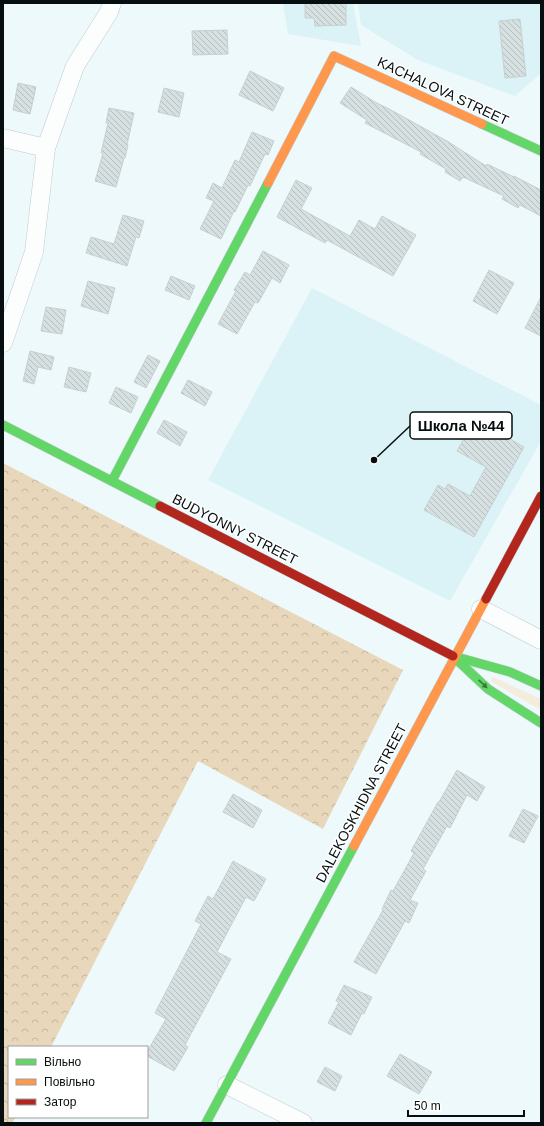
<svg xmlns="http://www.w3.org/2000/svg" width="544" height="1126" font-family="Helvetica,sans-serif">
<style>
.built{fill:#dbf3f6}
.grass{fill:#f4edde}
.forest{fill:url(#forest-crowns)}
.building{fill:url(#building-back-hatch);stroke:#c6d0d1}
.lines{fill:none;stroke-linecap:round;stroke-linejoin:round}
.street-casing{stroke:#c1cbcc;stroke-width:19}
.fast-casing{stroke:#c1cbcc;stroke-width:10}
.slow-casing{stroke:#c1cbcc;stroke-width:10}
.jam-casing{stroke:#c1cbcc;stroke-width:10}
.street{stroke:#fcfefe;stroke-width:18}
.fast{stroke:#63d668;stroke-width:9}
.slow{stroke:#ff974d;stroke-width:9}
.jam{stroke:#b3261e;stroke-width:9}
.oneway{fill:#397c40}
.labels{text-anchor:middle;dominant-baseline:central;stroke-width:3;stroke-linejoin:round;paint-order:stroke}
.street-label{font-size:14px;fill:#060e0f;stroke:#fff}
.leader{fill:none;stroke:#060e0f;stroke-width:1.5}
.callout-dot{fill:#060e0f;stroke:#fff;stroke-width:1.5}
.callout{fill:#fff;stroke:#060e0f;stroke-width:1.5}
.callout-label{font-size:15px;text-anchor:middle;font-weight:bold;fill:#060e0f}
</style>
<defs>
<pattern id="forest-crowns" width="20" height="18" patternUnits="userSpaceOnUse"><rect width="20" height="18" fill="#e8d7bb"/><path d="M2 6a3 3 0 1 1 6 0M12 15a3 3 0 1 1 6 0" fill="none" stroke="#c6b7a0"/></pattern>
<pattern id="building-back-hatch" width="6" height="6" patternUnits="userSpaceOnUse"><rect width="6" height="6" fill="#d6e0e1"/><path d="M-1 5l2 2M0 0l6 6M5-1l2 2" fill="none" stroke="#b6bfc0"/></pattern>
</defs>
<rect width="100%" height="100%" fill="#edf9fa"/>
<g class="built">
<polygon points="283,3 353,3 361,46 288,34"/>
<polygon points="358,3 541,3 541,73 515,96 418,60 361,25"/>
<polygon points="312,288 541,405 541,441 450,601 208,480"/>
</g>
<polygon class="grass" points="493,677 541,699 541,710 490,681"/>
<polygon class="forest" points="3,463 403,670 323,829 198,761 51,1047 9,1047 9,1117 16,1117 12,1123 3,1123"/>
<g class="building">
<polygon points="305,3 346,3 346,25 315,26 314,18 305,18"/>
<polygon points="520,19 526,76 505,78 499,21"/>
<polygon points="227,30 228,54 193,55 192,31"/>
<polygon points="250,71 284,88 273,111 239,95"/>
<polygon points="18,83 36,87 30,114 13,110"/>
<polygon points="351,87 375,102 391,110 447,141 486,166 487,164 514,177 514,176 541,190 541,216 520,205 518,208 502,199 504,196 463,177 460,181 445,172 446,169 420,154 421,152 365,123 367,120 340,103"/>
<polygon points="164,88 184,93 179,117 158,112"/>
<polygon points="109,108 134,113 127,145 128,145 125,158 124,158 116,187 95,181 103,153 101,153 108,123 106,123"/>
<polygon points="252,132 274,141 268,155 265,154 250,186 248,185 235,212 234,211 221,239 200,229 214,201 206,198 213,183 222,188 235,160 239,162"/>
<polygon points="296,180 312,188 301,209 350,236 359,220 375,229 382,216 416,235 393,276 327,240 325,243 277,217"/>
<polygon points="123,215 144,221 139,238 136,237 127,266 86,253 91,237 114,244"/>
<polygon points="263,251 289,265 280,283 272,278 258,303 255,302 237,334 218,324 236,291 234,290 245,272 250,275"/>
<polygon points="489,270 514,283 497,314 473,301"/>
<polygon points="171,276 195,286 189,300 165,290"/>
<polygon points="88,281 115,288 108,314 81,306"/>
<polygon points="541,297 541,336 525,328"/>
<polygon points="46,307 66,310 62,334 41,331"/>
<polygon points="30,351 54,357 51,370 38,367 34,384 23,381"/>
<polygon points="148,355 160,361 146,388 134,382"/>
<polygon points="69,367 91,373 86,392 64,387"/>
<polygon points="188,380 212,392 205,406 181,393"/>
<polygon points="116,387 138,397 131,413 109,403"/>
<polygon points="475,419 524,447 474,537 424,510 438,485 445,489 448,484 470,496 486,467 457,451"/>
<polygon points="164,420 187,432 180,446 157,433"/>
<polygon points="457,770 485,787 477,801 467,795 450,828 447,826 423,869 426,871 410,900 418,903 409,923 405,921 376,974 354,962 383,910 382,909 391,890 393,891 414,853 411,851 438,802 439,802"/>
<polygon points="233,794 262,810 253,828 223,812"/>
<polygon points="523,809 538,816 524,843 509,836"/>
<polygon points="233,861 266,879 254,901 246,897 217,952 231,959 185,1045 188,1047 174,1071 147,1056 147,1052 166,1019 155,1013 201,924 195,921 208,896 213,899"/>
<polygon points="344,985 372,997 364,1014 362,1013 351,1035 328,1023 339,1002 336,1001"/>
<polygon points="400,1054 432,1072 419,1094 387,1076"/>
<polygon points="325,1067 342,1076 335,1091 317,1082"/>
</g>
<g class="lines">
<g class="street-casing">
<g id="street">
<polyline points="3,138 46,148"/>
<polyline points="3,343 34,252 46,148 75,66 109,12 112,3"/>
<polyline points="481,609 541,640"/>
<polyline points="227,1085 303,1123"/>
</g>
</g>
<g class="fast-casing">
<g id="fast">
<polyline points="482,124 541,151"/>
<polyline points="3,425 160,506"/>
<polyline points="112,481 268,183"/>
<polyline points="453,656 510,672 541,686"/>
<polyline points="457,660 488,689 541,723"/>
<polyline points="206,1123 354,846"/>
</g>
</g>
<g class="slow-casing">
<g id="slow">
<polyline points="268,183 334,56 482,124"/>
<polyline points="354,846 486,599"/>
</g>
</g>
<g class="jam-casing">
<g id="jam">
<polyline points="160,506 453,656"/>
<polyline points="486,599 541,496"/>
</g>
</g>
<use href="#street" class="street"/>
<use href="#fast" class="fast"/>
<use href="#slow" class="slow"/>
<use href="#jam" class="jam"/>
</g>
<defs><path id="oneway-solid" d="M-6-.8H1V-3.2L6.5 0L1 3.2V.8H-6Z"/></defs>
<use class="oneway" href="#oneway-solid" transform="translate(483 684) rotate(43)"/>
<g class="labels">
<g class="street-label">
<text transform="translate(443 91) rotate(25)">KACHALOVA STREET</text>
<text transform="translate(235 529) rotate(27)">BUDYONNY STREET</text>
<text transform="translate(361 803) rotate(-62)">DALEKOSKHIDNA STREET</text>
</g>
</g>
<path class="leader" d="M374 460L410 426"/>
<circle class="callout-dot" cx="374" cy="460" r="4"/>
<rect class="callout" x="410" y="412" width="102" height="27" rx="4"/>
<g class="callout-label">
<text x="461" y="431">Школа №44</text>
</g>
<rect width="544" height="1126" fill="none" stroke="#060e0f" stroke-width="8"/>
<rect x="8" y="1046" width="140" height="72" fill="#ffffff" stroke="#9b9f9f"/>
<rect x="16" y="1059" width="20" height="6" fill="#63d668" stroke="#9b9f9f"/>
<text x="44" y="1066" font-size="12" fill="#060e0f">Вільно</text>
<rect x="16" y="1079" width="20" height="6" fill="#ff974d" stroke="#9b9f9f"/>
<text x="44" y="1086" font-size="12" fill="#060e0f">Повільно</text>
<rect x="16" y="1099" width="20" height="6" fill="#b3261e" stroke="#9b9f9f"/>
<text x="44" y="1106" font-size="12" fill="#060e0f">Затор</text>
<path d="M408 1110v6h116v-6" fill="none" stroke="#060e0f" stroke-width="2"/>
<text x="414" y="1110" font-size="12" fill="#060e0f" stroke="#ffffff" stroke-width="3" paint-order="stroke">50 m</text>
</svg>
